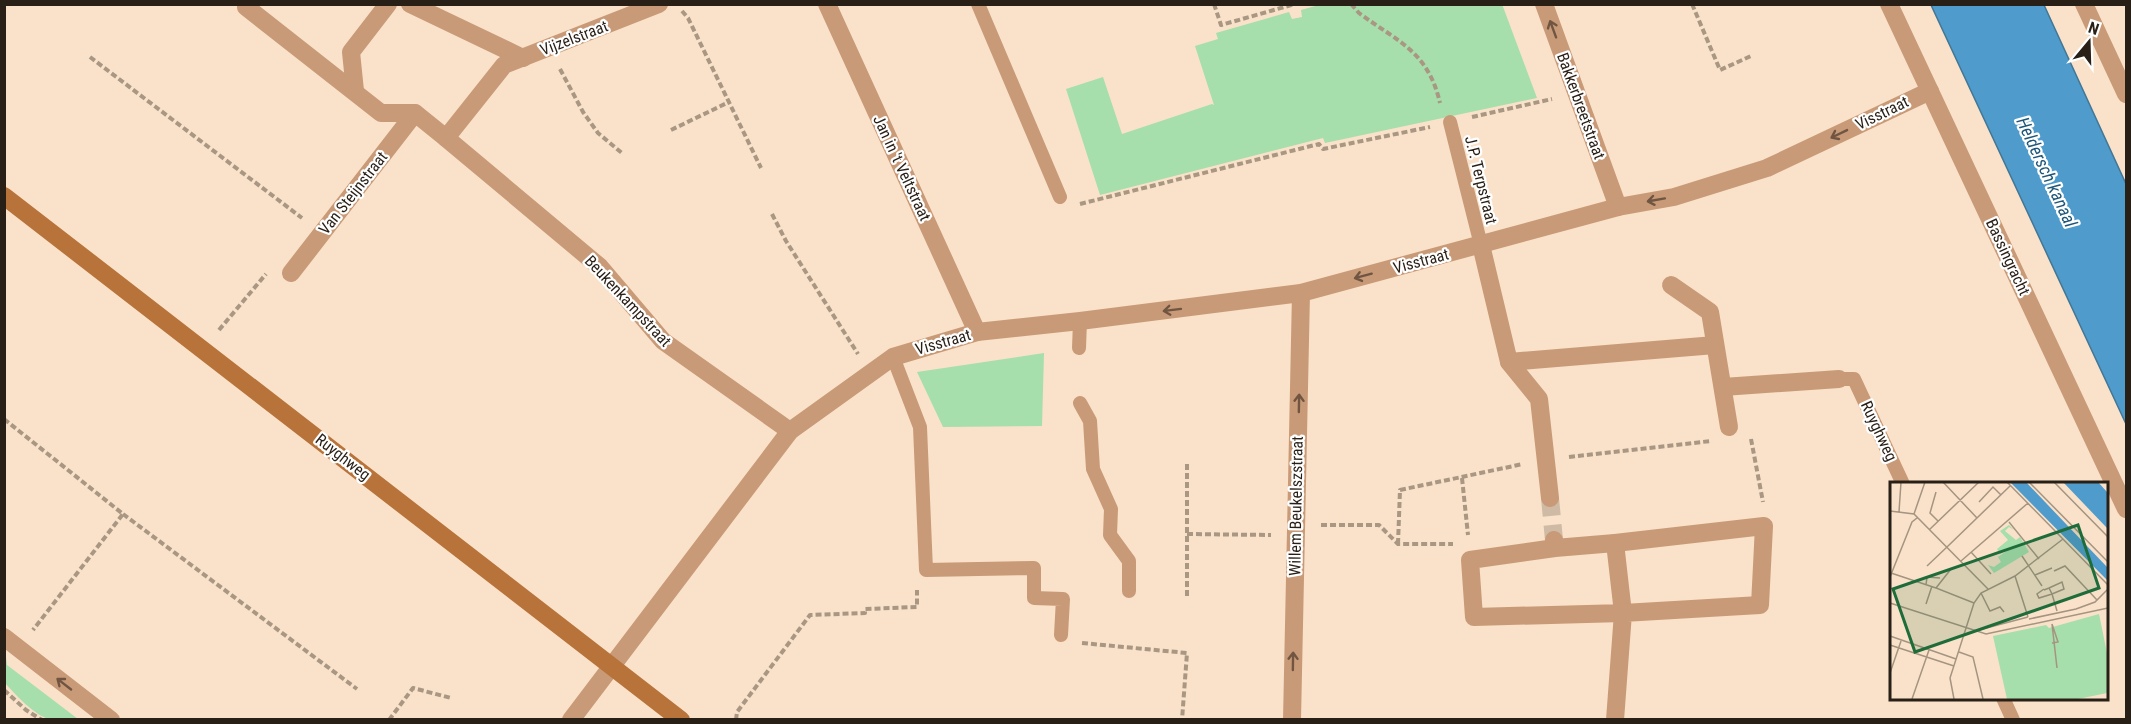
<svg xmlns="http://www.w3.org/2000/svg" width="2131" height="724" font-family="'Roboto Condensed',sans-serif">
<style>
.green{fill:#a6deac}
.water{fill:#4e9bcc;stroke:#437695;stroke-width:1.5}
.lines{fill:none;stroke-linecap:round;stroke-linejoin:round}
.street-tunnel{stroke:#cfbba5;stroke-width:18;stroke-dasharray:18 9;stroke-linecap:butt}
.path{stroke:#a99784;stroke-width:4;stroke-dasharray:6 3;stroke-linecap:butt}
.lane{stroke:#c99a77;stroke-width:14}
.street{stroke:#c99a77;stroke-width:18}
.secondary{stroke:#b8733a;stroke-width:18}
.oneway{stroke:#705642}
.labels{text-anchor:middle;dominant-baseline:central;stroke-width:4.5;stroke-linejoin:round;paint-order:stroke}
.street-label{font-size:16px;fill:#281f16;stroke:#fff}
.water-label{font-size:18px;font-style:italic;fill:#1d5679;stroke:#fff}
.inset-road{fill:none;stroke:#a59481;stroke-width:1.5}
.view{fill:#1f6c3b;fill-opacity:0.15;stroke:#1f6c3b;stroke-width:3}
.inset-edge{fill:none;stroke:#281f16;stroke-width:3}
</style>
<rect width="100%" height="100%" fill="#f9e2c9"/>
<g class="green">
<polygon points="1502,4 1537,98 1325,143 1323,138 1100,195 1066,89 1103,77 1122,134 1212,104 1214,105 1195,46 1218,39 1216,33 1289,12 1292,19 1302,17 1301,10 1319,5"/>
<polygon points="1044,353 1042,426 943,427 917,372"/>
<path d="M 5,648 L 7,665 L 78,719 C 69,719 57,722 49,719 C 34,715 15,694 5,683 Z"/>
</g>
<polygon class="water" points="1931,5 2044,5 2126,184 2126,424"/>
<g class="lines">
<polyline class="street-tunnel" points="1550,498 1554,540"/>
<g class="path">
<polyline points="1214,4 1221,25 1295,4"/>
<path d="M 1351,4 L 1359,13 C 1398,42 1428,51 1440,103"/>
<polyline points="1692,4 1720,70 1751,56"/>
<polyline points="682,11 688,18 761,168"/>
<polyline points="90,57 302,218"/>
<polyline points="560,69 583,112 598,133 623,154"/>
<polyline points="1472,117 1552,99"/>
<polyline points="671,130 729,102"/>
<polyline points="1080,204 1319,144 1323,149 1430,127"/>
<polyline points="772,214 786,241 858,354"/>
<polyline points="219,330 266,274"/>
<polyline points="4,419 123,514 33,630"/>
<polyline points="1751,439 1763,502"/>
<polyline points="1569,457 1711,441"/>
<polyline points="1187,464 1187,596"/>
<polyline points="1462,478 1468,535"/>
<polyline points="123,514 357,689"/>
<polyline points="1321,525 1379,525 1398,544 1453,544"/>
<polyline points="1187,534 1271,535"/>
<polyline points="1398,544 1400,490 1523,464"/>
<polyline points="1082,643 1187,653 1182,720"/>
<polyline points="4,690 26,710 42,720"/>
<polyline points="389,720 413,688 451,698"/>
<polyline points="736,720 737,712 810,615 865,613 865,609 917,607 917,590"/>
</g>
<g class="lane">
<polyline points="978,4 1060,197"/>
<polyline points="1450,122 1481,245"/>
<polyline points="1079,348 1080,321"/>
<polyline points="893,357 920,427 926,570 1034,568 1034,598 1063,599 1061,635"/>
<polyline points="1839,379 1854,379 1903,484"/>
<polyline points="1080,403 1090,421 1093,469 1111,509 1110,535 1129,561 1129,591"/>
<polyline points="2003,698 2013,720"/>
</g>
<g class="street">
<polyline points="246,4 246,7 381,113 415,113 446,138"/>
<polyline points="410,4 523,58"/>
<polyline points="659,4 504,65 446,138 600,267 663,341 790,431"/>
<polyline points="827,4 977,332"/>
<polyline points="1544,4 1618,207"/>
<polyline points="1889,4 2126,509"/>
<polyline points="2084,4 2126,94"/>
<polyline points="355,91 351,52 388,4"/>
<polyline points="1481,245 1509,362 1539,399 1550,498"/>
<polyline points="291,273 415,113"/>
<polyline points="1671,285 1710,312 1729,427"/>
<polyline points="1509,362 1715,345"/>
<polyline points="1723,387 1839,379"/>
<polyline points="1554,540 1555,548 1470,560 1474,617 1623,613 1615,543 1555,548"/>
<polyline points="1615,543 1764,526 1760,605 1623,613 1615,720"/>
<polyline points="4,637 111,720"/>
<polyline points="571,720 790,431 893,357 977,332 1080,321 1301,293 1618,207 1674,197 1767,168 1930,91"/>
<polyline points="1292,720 1301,293"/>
</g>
<polyline class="secondary" points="4,196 681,720"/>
</g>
<defs><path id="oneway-shaft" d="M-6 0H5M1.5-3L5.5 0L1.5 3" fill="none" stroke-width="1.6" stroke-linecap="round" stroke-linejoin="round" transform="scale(1.5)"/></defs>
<g class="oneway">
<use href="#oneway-shaft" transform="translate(1553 29) rotate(-110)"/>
<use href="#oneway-shaft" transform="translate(1839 134) rotate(154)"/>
<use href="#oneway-shaft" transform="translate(1656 200) rotate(170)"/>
<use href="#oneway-shaft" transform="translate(1363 276) rotate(165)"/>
<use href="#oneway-shaft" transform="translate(1172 310) rotate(173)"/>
<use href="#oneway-shaft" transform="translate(1299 403) rotate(-89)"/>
<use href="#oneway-shaft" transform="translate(1293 661) rotate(-89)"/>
<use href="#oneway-shaft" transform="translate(64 684) rotate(-142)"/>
</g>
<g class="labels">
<g class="street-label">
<text transform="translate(574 38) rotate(-21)">Vijzelstraat</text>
<text transform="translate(1581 106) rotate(70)">Bakkerbreetstraat</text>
<text transform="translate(1882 113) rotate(-26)">Visstraat</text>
<text transform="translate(902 168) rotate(65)">Jan in 't Veltstraat</text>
<text transform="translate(1481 180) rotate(76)">J.P. Terpstraat</text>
<text transform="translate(353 193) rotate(-52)">Van Steijnstraat</text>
<text transform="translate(2008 257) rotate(65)">Bassingracht</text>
<text transform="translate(1421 261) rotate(-15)">Visstraat</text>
<text transform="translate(628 301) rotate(47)">Beukenkampstraat</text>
<text transform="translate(943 342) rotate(-16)">Visstraat</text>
<text transform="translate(1879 431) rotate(65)">Ruyghweg</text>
<text transform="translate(343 457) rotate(38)">Ruyghweg</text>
<text transform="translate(1296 506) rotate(-89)">Willem Beukelszstraat</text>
</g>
<g class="water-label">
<text transform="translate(2047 172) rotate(65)">Heldersch kanaal</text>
</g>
</g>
<g transform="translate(1890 482)">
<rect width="218" height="218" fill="#f9e2c9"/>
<path d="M 119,43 L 124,48 L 119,45 L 115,49 L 126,58 L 130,55 L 139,70 L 104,91 L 98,83 L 104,85 L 111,80 L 108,75 L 118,68 L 110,72 L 107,67 L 118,58 L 110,49 ZM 209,132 L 217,171 L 217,211 L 188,217 L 117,217 L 103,154 L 156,143 L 159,146 Z" fill="#a6deac"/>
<path d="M 120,0 L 136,0 L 217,85 L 217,98 ZM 173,0 L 208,0 L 217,10 L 217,46 Z" fill="#4e9bcc"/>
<path class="inset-road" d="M 53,0 L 87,36M 117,0 L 218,103M 139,0 L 218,80M 164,0 L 218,55M 46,10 L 40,31 L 48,39M 89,20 L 103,5 L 111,13M 0,29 L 24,32 L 98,107M 9,30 L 11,0M 24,32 L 35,0M 119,40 L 149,77M 39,48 L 89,0M 57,65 L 120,4M 81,70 L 101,92M 132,74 L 152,104M 71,79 L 138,21M 37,84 L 57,65M 61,87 L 46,106 L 84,121M 164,89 L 175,84 L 207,118M 1,91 L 46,106M 145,93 L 162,86M 125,94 L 138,135M 0,95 L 22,40 L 27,36M 36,103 L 37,95 L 50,96M 159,106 L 172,100 L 174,107 L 162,112 L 167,129M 154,107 L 147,112 L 149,116 L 162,112 L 159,106 L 154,108M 91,111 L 100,129 L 110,125 L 114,130M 0,121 L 96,152 L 218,126M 36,122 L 42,104M 139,137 L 186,127 L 205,120 L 218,107M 162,142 L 167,186M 162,142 L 168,160 L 162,161M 85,149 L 138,135M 0,154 L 66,177M 0,163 L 64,184M 69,170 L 83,175 L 93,217M 0,191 L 11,159M 22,217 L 39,168M 64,217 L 60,196 L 84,121 L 91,111 L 125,94 L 173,57"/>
<path class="view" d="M 188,43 L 209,106 L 25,170 L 3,107 Z"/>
<rect width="218" height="218" class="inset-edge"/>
</g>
<rect width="2131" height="724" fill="none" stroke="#281f16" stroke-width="12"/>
<g transform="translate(2089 42) rotate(19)" stroke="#ffffff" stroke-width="4.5" paint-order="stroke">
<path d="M0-4.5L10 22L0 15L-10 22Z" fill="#281f16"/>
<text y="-9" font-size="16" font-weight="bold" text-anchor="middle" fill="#281f16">N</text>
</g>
</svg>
